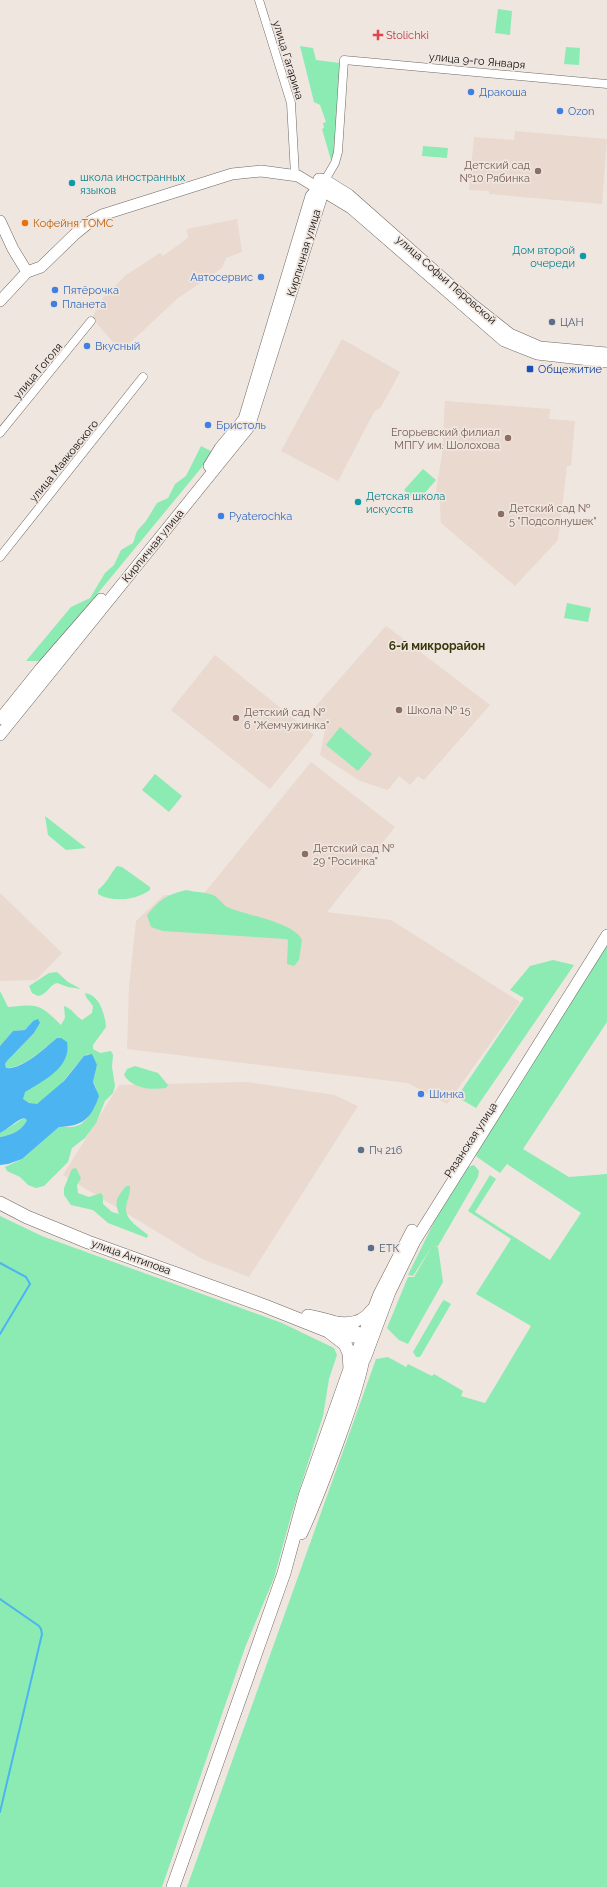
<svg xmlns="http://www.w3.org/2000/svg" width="607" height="1887" font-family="Raleway,sans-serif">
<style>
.built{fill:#e9d9ce}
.green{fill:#8bebb3}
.water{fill:#4cb4f0}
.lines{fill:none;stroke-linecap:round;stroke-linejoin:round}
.stream{stroke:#4cb4f0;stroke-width:2}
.street-casing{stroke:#6f6762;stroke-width:9}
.secondary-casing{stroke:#6f6762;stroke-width:12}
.primary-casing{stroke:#6f6762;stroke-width:14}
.street{stroke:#fff;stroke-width:8}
.secondary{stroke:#fff;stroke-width:11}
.primary{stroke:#fff;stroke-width:13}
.health-dot{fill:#e0444e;stroke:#efe6e0;stroke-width:1.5}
.shop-dot{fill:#3f7fe0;stroke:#efe6e0;stroke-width:1.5}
.education-dot{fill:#8d6e63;stroke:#efe6e0;stroke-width:1.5}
.culture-dot{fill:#0f9aa8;stroke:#efe6e0;stroke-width:1.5}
.food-dot{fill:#e8710a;stroke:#efe6e0;stroke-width:1.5}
.service-dot{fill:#5c6f8a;stroke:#efe6e0;stroke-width:1.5}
.transit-dot{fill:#1a4fb4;stroke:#efe6e0;stroke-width:1.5}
.labels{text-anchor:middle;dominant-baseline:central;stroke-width:3.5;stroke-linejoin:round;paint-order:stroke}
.health-label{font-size:11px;fill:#be3a42;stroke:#efe6e0;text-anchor:start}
.street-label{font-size:11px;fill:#100d0b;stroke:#efe6e0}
.shop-label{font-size:11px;fill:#366cbe;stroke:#efe6e0;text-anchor:start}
.education-label{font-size:11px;fill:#785e54;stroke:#efe6e0;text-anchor:start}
.culture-label{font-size:11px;fill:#0d838f;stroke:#efe6e0;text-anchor:start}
.food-label{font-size:11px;fill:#c56008;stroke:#efe6e0;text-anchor:start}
.service-label{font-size:11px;fill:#4e5e75;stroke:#efe6e0;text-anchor:start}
.transit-label{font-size:11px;fill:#164399;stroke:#efe6e0;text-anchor:start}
.neighbourhood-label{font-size:12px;font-weight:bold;fill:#3c370c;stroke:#efe6e0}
</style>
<rect width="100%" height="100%" fill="#efe6e0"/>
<g class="built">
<polygon points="515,131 607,139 602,204 489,194 489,191 469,190 474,137 514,140"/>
<polygon points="237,219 242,252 226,258 222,268 178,298 121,351 92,318 103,298 126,275 160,253 163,256 188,238 187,229"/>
<polygon points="342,339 400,372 381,407 374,412 338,481 281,451"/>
<polygon points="445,401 550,409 549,419 575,421 571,466 567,466 558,540 515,586 441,523 440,504 436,490 442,455"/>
<polygon points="386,626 490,705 424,780 418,776 410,785 399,776 388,790 360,781 320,755 325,730 309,714"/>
<polygon points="215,655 314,735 270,789 171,710"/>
<polygon points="311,762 395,827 327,912 391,920 520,1002 447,1104 408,1083 127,1049 129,987 136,921 164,895 202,896"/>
<polygon points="0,893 62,953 36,980 0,981"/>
<polygon points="247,1082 334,1095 358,1106 249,1277 202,1259 63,1175 119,1085"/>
</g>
<g class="green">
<polygon points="498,9 512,11 510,35 495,33"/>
<polygon points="300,46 313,48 316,60 340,63 335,152 331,160 322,129 324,128 323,123 326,122 320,105 314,102"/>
<polygon points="566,47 580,48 579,65 564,64"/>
<polygon points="423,146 448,148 447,158 422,156"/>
<polygon points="201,446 211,451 211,456 42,661 26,661 71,607 90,598 105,573 114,565 121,550 133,543 137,531 146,521 157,503 168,498 175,484 186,476"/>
<polygon points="423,469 436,480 417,502 404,490"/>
<polygon points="567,603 591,608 588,622 564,618"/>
<polygon points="340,727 372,754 358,771 326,745"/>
<polygon points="155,774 182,796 169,812 142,790"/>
<polygon points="45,816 86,848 66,850 48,835"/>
<path d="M 117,866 L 122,867 L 150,887 L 150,890 C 136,900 113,903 98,894 L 98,890 C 107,883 110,874 117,866 Z"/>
<path d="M 186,890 C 194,892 203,892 210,894 C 218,896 221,903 227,907 C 244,915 294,922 302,940 L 299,960 L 294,966 L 287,964 L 288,940 L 286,939 L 163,931 L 151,927 L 147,915 C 160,900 165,895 186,890 Z"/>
<polygon points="607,945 607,1022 523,1149 569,1177 607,1174 607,1887 187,1887 376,1359 388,1357 406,1367 408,1364 432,1376 434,1374 463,1391 461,1396 485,1403 531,1326 476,1294 511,1239 468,1211 490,1175 496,1179 475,1212 550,1260 581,1213 507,1164 500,1173 477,1157 474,1149"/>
<polygon points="553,960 574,965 476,1108 457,1097 524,998 510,990 530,966"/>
<path d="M 57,972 L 68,982 L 81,989 L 68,987 L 57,983 C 49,985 47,995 38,996 L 32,993 L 29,986 L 49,973 Z"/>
<path d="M 0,991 L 8,1007 C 38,1004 39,1003 61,1025 L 65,1018 L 64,1006 C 73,1009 75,1016 82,1020 L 92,1013 L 93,1006 L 86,997 L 85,993 C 100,995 105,1015 106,1027 L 93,1045 L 93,1049 L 100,1053 L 111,1051 L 113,1055 L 112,1067 L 115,1086 L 113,1093 L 105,1101 L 96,1123 L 85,1138 L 72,1148 L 68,1162 L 44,1186 L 36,1188 L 28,1185 L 20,1177 L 7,1171 L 5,1167 L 22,1159 L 59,1127 C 66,1127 75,1128 81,1124 C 94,1114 102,1095 93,1082 L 97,1065 L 88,1054 C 74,1063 54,1100 37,1104 C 31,1105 27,1102 23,1099 L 22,1095 L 57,1038 C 45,1048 22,1069 6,1068 L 5,1064 L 7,1061 L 34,1033 L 40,1023 L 33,1021 L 25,1030 L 13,1031 L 0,1046 Z"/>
<path d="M 135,1066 L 158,1073 L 168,1085 L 166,1088 C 151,1090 133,1089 124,1075 L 127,1069 Z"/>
<path d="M 24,1118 L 27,1120 C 22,1131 11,1135 0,1137 L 0,1133 Z"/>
<polygon points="474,1165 479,1171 478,1177 438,1246 435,1246 438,1247 443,1282 408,1344 399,1340 387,1328 389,1323 408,1277 414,1277 432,1246 413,1276 408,1275 438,1214 468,1167"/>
<path d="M 76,1168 L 81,1178 L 77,1185 L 78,1193 L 89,1197 L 101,1193 L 103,1196 L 103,1204 L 112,1212 L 119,1214 C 114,1200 117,1198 126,1186 L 130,1186 C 130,1197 127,1199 126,1208 C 125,1220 140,1228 148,1235 L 147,1238 L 108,1223 L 93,1210 L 71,1205 L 64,1195 L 64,1188 L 72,1169 Z"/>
<polygon points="0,1216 42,1236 282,1323 334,1348 337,1355 329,1379 323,1416 291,1516 274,1578 246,1645 162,1887 0,1887"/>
<polygon points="444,1300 451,1304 420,1357 416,1357 413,1352 442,1302"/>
</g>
<path class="water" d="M 38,1019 L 40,1023 L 34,1033 L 7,1061 L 5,1064 L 6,1068 C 22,1070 45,1048 57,1038 L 61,1038 L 67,1042 C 72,1067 43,1081 25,1092 L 23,1099 L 29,1103 L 37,1104 L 64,1081 L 84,1056 L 92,1054 L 97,1065 L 93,1082 L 99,1096 C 91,1119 83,1126 59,1127 L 22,1159 L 8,1164 L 0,1165 L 0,1137 C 11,1135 22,1131 27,1120 L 24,1118 C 15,1121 8,1129 0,1133 L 0,1046 L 13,1031 L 25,1030 L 33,1021 Z"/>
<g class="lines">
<g class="stream">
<polyline points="0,1263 26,1277 30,1284 0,1334"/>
<polyline points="0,1599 39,1626 41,1629 42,1634 0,1812"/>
</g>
<g class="street-casing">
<g id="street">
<polyline points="259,0 291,103 295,175"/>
<polyline points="325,180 335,163 338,152 344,60 607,84"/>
<polyline points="0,433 91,321"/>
<polyline points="0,557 143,377"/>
</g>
</g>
<g class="secondary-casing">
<g id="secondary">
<polyline points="319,179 325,180 349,195 472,304 510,334 540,347 607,353"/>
<polyline points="0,221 13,249 27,272"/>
<polyline points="0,301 27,272 41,267 75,234 91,221 102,215 232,174 261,171 298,176 351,208 504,341 537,354 607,362"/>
<polyline points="209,466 220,448 244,419 311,196 325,180"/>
<polyline points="0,719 41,668 101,599"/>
<polyline points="0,735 249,427 321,199 319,188"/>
<path d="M 336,1322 C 349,1324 363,1322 371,1310"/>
<polyline points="331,1332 351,1337 365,1337"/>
<polyline points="365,1359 390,1292 415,1241 607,935"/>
<polyline points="351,1367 379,1294 412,1230"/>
</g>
</g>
<g class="primary-casing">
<g id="primary">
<polyline points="0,1203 27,1217 88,1242 265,1306 328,1331 345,1344 349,1353 350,1369 305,1496 284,1573 173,1887"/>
<path d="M 301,1533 C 313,1507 371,1363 364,1342 C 358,1326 322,1319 308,1316"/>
</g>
</g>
<use href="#street" class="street"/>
<use href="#secondary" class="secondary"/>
<use href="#primary" class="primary"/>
</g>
<path class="health-dot" d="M376 29h4v4h4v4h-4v4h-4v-4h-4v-4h4z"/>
<g class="shop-dot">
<circle cx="471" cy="92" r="4"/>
<circle cx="560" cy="111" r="4"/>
<circle cx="261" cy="277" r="4"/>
<circle cx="55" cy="290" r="4"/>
<circle cx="54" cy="304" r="4"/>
<circle cx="87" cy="346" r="4"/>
<circle cx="208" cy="425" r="4"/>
<circle cx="221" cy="516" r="4"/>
<circle cx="421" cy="1094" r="4"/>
</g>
<g class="education-dot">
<circle cx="538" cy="171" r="4"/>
<circle cx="508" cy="438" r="4"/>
<circle cx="501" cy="514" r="4"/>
<circle cx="399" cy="710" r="4"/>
<circle cx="236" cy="718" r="4"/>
<circle cx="305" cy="854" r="4"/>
</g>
<g class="culture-dot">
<circle cx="72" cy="183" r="4"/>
<circle cx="583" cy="256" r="4"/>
<circle cx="358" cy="502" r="4"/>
</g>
<circle class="food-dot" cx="25" cy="223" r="4"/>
<g class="service-dot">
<circle cx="552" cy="322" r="4"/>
<circle cx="361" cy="1150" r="4"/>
<circle cx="371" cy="1248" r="4"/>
</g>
<rect class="transit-dot" x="526" y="365" width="8" height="8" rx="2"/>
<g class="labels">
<g class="health-label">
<text x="386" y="35">Stolichki</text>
</g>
<g class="street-label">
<text transform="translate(288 60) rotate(73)">улица Гагарина</text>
<text transform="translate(477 61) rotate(5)">улица 9-го Января</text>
<text transform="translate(304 253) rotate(-73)">Кирпичная улица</text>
<text transform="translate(446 280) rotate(41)">улица Софьи Перовской</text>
<text transform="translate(38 371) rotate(-50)">улица Гоголя</text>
<text transform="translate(64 461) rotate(-51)">улица Маяковского</text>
<text transform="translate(153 546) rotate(-51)">Кирпичная улица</text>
<text transform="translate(471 1140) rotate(-57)">Рязанская улица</text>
<text transform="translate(131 1257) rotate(20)">улица Антипова</text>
</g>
<g class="shop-label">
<text x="479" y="92">Дракоша</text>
<text x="568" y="111">Ozon</text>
<text x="253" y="277" text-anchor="end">Автосервис</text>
<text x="63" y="290">Пятёрочка</text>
<text x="62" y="304">Планета</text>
<text x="95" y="346">Вкусный</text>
<text x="216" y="425">Бристоль</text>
<text x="229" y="516">Pyaterochka</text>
<text x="429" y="1094">Шинка</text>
</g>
<g class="education-label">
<text x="530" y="165" text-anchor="end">Детский сад<tspan x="530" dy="13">№10 Рябинка</tspan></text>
<text x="500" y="432" text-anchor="end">Егорьевский филиал<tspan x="500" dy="13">МПГУ им. Шолохова</tspan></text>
<text x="509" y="508">Детский сад №<tspan x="509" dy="13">5 "Подсолнушек"</tspan></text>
<text x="407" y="710">Школа № 15</text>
<text x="244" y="712">Детский сад №<tspan x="244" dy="13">6 "Жемчужинка"</tspan></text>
<text x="313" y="848">Детский сад №<tspan x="313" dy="13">29 "Росинка"</tspan></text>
</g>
<g class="culture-label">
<text x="80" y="177">школа иностранных<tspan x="80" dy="13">языков</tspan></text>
<text x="575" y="250" text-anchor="end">Дом второй<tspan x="575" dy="13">очереди</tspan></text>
<text x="366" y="496">Детская школа<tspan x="366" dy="13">искусств</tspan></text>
</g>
<g class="food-label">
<text x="33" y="223">Кофейня ТОМС</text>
</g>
<g class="service-label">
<text x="560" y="322">ЦАН</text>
<text x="369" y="1150">Пч 216</text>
<text x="379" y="1248">ЕТК</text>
</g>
<g class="transit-label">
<text x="538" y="369">Общежитие</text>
</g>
<g class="neighbourhood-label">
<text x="437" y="646">6-й микрорайон</text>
</g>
</g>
</svg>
